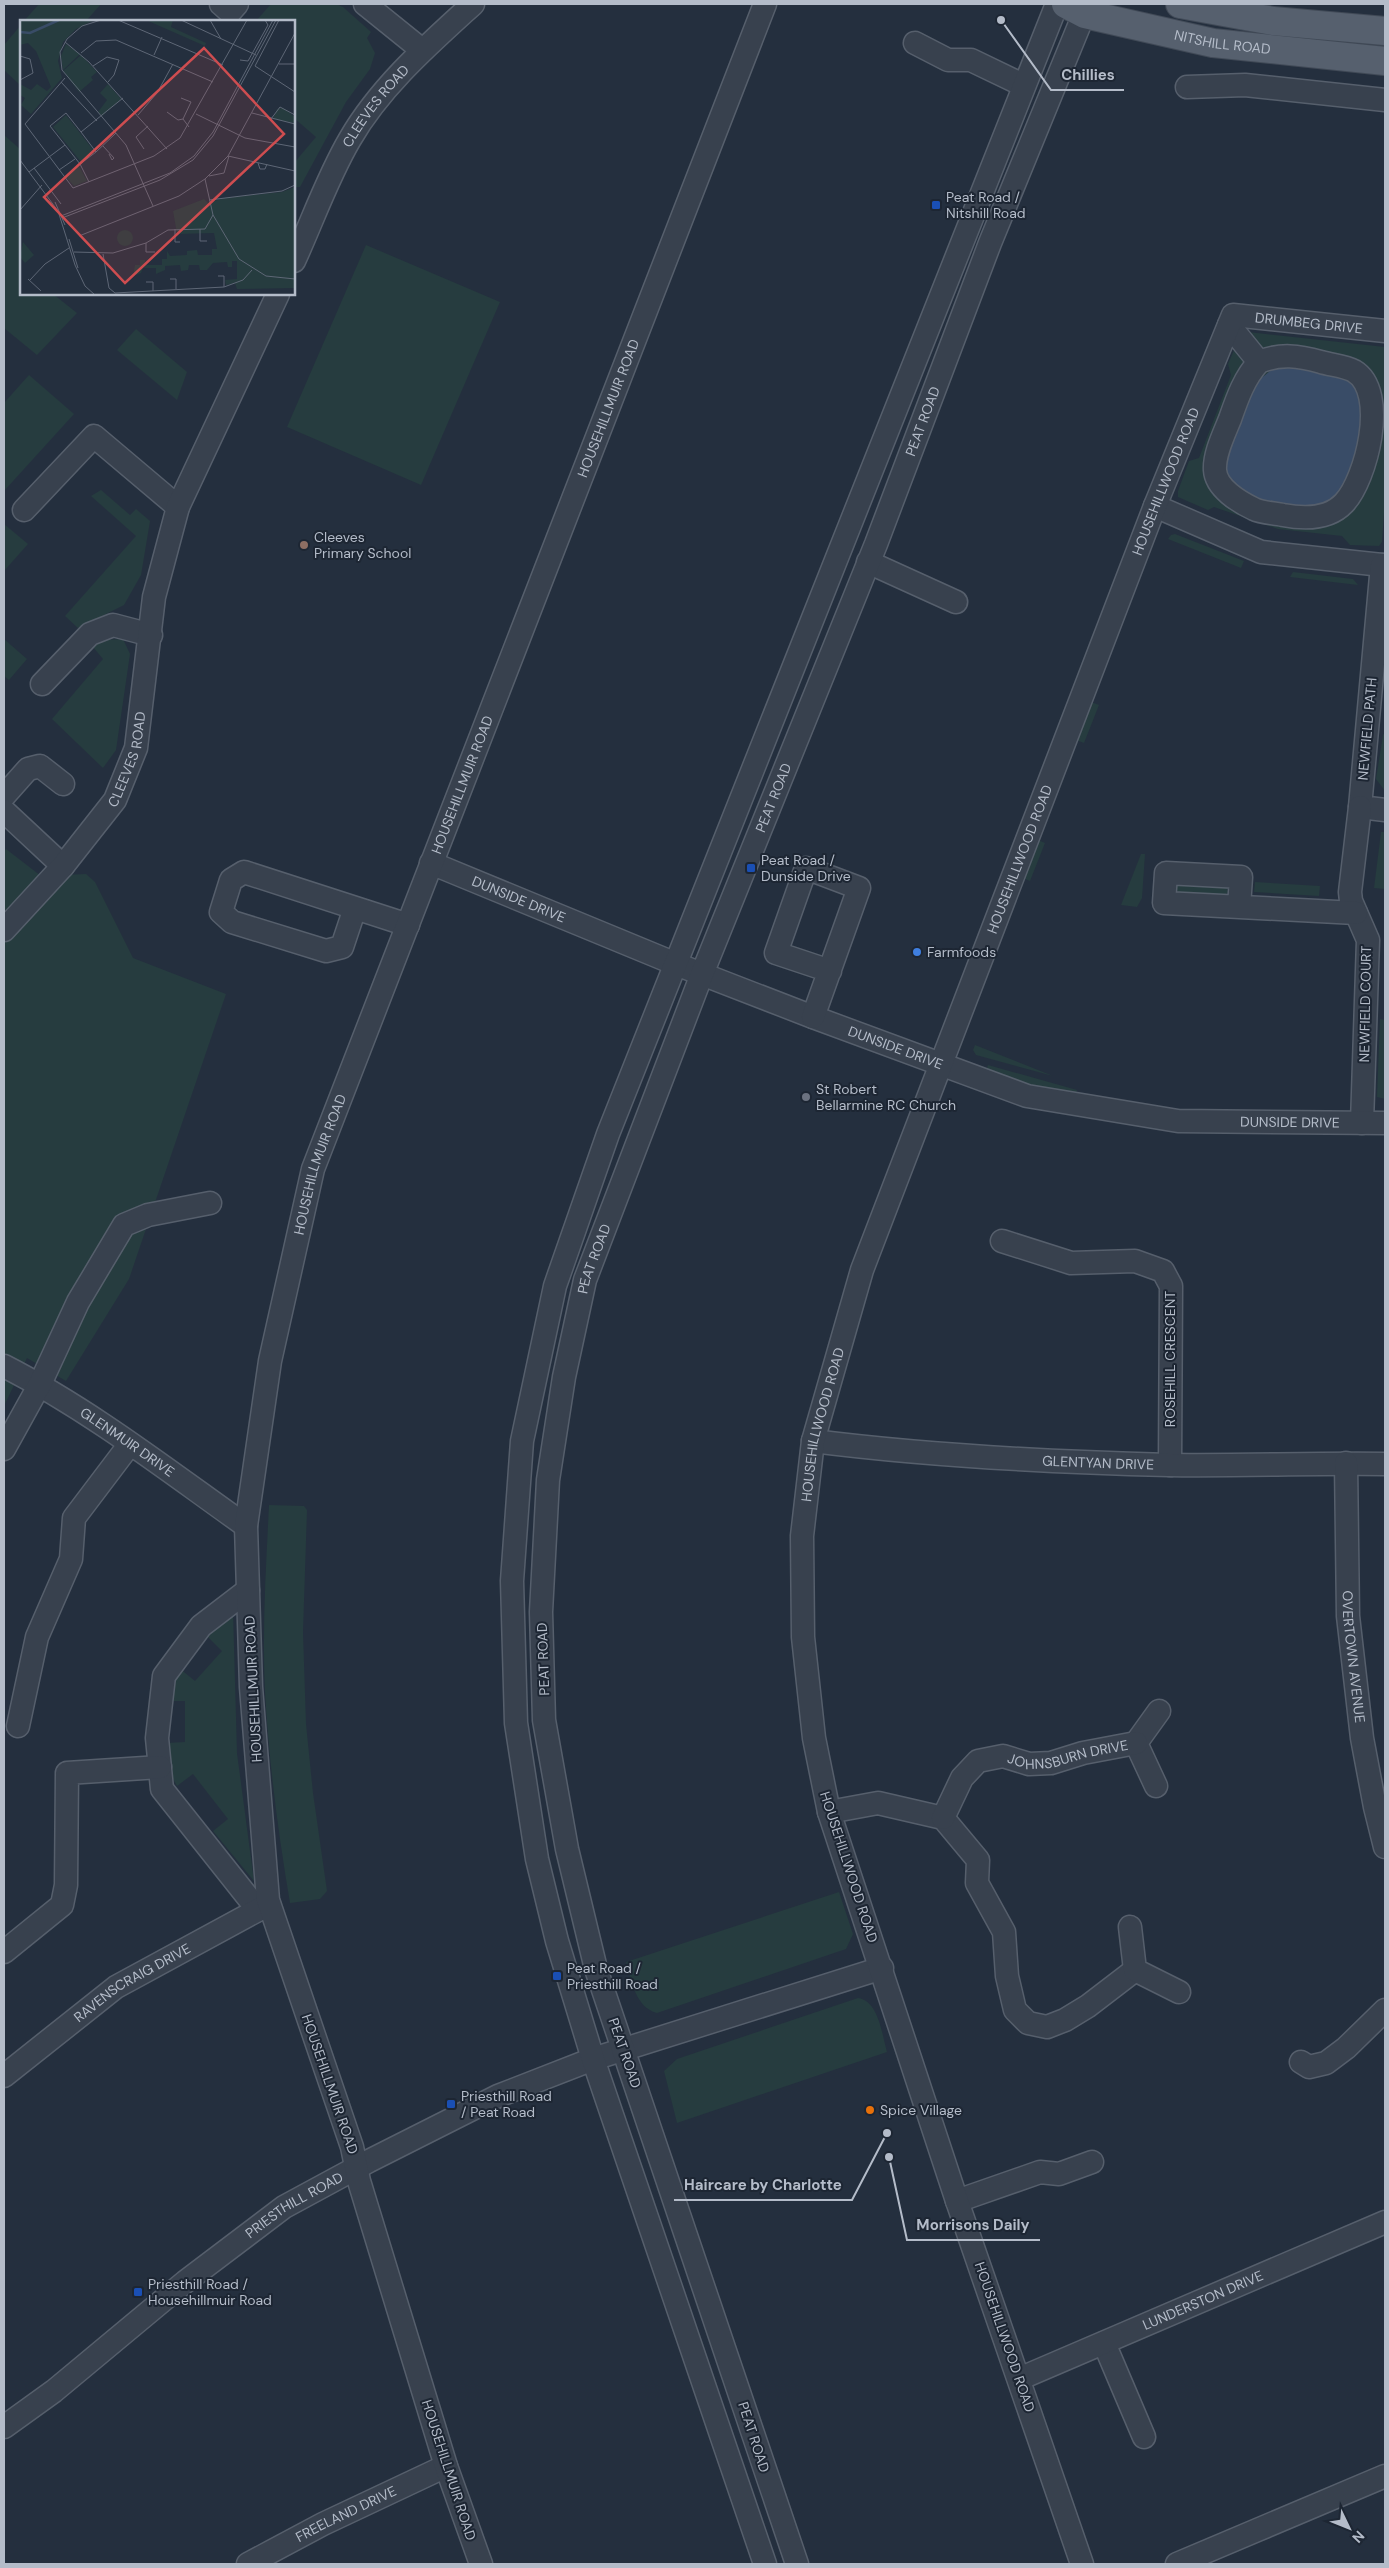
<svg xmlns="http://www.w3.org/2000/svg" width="1389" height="2568" font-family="'DM Sans',sans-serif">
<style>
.green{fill:#263c3f}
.water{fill:#394c67}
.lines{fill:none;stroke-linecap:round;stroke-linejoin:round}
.minor-casing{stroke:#565f6c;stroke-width:25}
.major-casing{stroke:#414a57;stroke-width:30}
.minor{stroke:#38414e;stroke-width:22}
.major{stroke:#56606e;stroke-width:28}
.transit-dot{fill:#1a4fb4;stroke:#1d2633;stroke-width:2}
.education-dot{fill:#8d6e63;stroke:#1d2633;stroke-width:2}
.shop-dot{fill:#3f7fe0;stroke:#1d2633;stroke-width:2}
.worship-dot{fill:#6b7280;stroke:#1d2633;stroke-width:2}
.food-dot{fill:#e8710a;stroke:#1d2633;stroke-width:2}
.labels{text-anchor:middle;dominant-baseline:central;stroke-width:4;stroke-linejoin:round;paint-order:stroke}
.street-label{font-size:14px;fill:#b4bcc9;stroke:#1d2633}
.poi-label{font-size:14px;fill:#b4bcc9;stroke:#1d2633;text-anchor:start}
.inset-river{fill:none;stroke:#394c67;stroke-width:2.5}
.inset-road{fill:none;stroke:#5e6776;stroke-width:1}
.view{fill:#ce4d50;fill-opacity:0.15;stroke:#ce4d50;stroke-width:2.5}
.inset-edge{fill:none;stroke:#b4bcc9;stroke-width:2.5}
.leader{fill:none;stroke:#b4bcc9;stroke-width:2}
.callout-dot{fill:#b4bcc9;stroke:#1d2633;stroke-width:2}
.callout-label{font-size:15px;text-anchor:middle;font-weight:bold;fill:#b4bcc9;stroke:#1d2633;stroke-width:4;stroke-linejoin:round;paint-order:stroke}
</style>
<rect width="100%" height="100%" fill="#242f3e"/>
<g class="green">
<polygon points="39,4 101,4 86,21 24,21"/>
<polygon points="271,4 336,4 343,7 371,32 367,38 375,53 370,69 346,102 300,187 294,187 294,163 316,137 294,118 294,21 256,21"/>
<polygon points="21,25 21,86 4,70 4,45"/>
<polygon points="4,135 21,150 21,294 53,294 77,313 37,355 4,328"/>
<polygon points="366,245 500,302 421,485 287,427"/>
<polygon points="136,329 187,372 177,400 117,350"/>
<polygon points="1248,332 1385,347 1385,499 1382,542 1379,546 1350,545 1342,536 1278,529 1214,507 1208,510 1178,497 1178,491 1189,461 1199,458 1231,375 1228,364 1237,343"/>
<polygon points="29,375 74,414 4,491 4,403"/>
<polygon points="101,490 130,515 136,509 150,521 141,575 124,605 78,628 65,616 136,536 91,496"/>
<polygon points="4,524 28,544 4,571"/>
<polygon points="1175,534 1244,561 1241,568 1168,539 1171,535"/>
<polygon points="1293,572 1353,579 1358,585 1290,577"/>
<polygon points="4,639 27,659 9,680 4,676"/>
<polygon points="123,639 130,654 116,750 103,768 52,719 103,659 93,647 99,640"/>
<polygon points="1091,702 1099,705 1084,743 1076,740"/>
<polygon points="1385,732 1385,791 1376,779 1383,735"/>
<polygon points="1381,832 1385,832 1385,889 1374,888"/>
<polygon points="1038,840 1045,843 1030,881 1023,878"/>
<polygon points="6,849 41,876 86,874 95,882 133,958 226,994 129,1279 66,1381 27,1358 4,1406 4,852"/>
<polygon points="1141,854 1145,854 1142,898 1137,907 1121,905"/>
<polygon points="1255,882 1320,886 1319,896 1254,892"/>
<polygon points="1178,884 1225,884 1228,892 1225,895 1180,894 1176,889"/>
<polygon points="1380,1019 1385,1020 1385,1099 1377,1097"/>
<polygon points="975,1045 1053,1076 976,1055 973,1050"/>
<polygon points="988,1065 1077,1090 1075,1096 985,1073"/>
<path d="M 269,1505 L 304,1506 L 307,1510 L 303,1632 L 306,1724 L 313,1793 L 327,1891 L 320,1899 L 290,1903 C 278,1833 269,1762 265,1692 C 262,1630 266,1567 269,1505 Z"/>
<polygon points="231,1611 233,1611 237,1753 254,1881 213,1831 228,1819 193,1774 177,1786 168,1770 166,1743 185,1742 185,1701 167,1701 170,1682 179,1668 195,1681 222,1651 208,1637"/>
<path d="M 839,1892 L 853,1934 L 846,1949 L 657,2013 C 635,2007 632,1981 626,1962 Z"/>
<path d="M 858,1998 C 879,2001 882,2035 887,2052 L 677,2123 L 664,2071 L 677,2059 Z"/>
</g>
<polygon class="water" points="1279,364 1352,379 1363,399 1357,455 1339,497 1322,508 1297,509 1253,500 1235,489 1227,476 1225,457 1253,382 1259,380"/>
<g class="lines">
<g class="minor-casing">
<g id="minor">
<polyline points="221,4 230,12 237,4"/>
<polyline points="365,4 422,50"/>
<polyline points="915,43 948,60 971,60 1023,85"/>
<polyline points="1187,87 1245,85 1385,100"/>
<path id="s1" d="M 294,261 C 312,222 328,176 350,139 C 380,87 428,45 473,4"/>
<path d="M 1229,325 L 1259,362 C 1281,353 1299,356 1321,362 C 1331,365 1345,366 1354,371 C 1389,392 1366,480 1344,503 C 1328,520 1304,519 1283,515 C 1274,513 1262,513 1254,509 C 1239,502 1216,488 1215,470 C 1214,454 1224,434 1230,419 C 1237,399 1244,378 1259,362"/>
<polyline points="1155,506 1261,552 1382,565"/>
<polyline points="24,510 94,436 178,507"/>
<polyline points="868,562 956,602"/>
<polyline points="1385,565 1382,565 1360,807 1385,810"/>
<polyline points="42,684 90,634 113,625 151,635"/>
<polyline points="4,796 28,769 40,766 63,784"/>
<polyline points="1360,807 1350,892 1351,901 1368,940 1362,1123"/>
<polyline points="4,811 63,866"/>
<path id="s2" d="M 431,863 L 676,964 L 813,1017 L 1027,1096 L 1178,1121 L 1385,1123"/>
<polyline points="1239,907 1241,877 1166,873 1164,903 1356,913"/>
<polyline points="355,908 342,947 326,951 232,922 221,912 231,880 244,872 408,925"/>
<path id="s3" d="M 4,930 L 63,866 L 115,800 L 136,748 L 154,597 L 178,507 L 278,294"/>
<polyline points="813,1017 859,888 806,868 776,953 830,971"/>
<polyline points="1002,1241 1071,1263 1135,1261 1163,1271 1171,1286 1170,1465"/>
<path id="s4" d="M 4,1366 C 90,1410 167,1470 246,1526"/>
<path id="s5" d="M 813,1441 C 931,1456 1050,1462 1169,1465 C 1241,1466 1313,1463 1385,1464"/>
<polyline points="4,1449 40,1384 78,1302 124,1225 148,1215 210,1203"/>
<path id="s6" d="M 1346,1463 L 1348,1616 L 1362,1738 L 1375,1807 L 1385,1847"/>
<polyline points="248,1590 201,1626 164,1676 157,1738 162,1789 258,1910"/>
<polyline points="18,1726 37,1637 71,1559 74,1518 130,1444"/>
<polyline points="1156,1786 1136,1743 1159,1711"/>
<polyline points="829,1812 878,1803 943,1818 978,1860 977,1883 1004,1932 1007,1976 1015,2010 1028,2023 1047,2027 1065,2020 1088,2006 1135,1970"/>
<path id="s7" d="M 943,1818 L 962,1778 L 978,1761 L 1003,1756 L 1029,1764 L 1051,1763 L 1083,1753 L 1136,1743"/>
<polyline points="1130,1927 1135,1970 1179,1992"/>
<polyline points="4,1952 62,1905 66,1885 67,1773 160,1767"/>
<polyline points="1301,2062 1309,2067 1326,2063 1346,2048 1385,2010"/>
<path id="s8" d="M 4,2076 L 116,1987 L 269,1904"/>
<polyline points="957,2201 1040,2172 1059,2174 1092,2162"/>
<polyline points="1104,2343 1144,2437"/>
<path id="s9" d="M 1019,2379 L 1385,2222"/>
<path id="s10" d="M 4,2427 L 54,2391 L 185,2282 L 284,2207 L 369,2161 L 498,2096 L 593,2059 L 882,1968"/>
<path id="s11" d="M 248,2564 L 323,2524 L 446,2466"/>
<path id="s12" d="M 481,2564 L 446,2466 L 359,2181 L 352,2147 L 268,1900 L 251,1687 L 246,1526 L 270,1361 L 313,1169 L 765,4"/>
<polyline points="765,2564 593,2059 557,1941 537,1859 516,1723 512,1581 522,1441 555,1286 608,1134 1057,4"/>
<path id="s13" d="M 797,2564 L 596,1969 L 567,1849 L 544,1720 L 541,1612 L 548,1480 L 564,1377 L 585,1280 L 702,974 L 876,544 L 990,243 L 1088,4"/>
<path id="s14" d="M 1082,2564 L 957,2201 L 829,1812 L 814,1738 L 803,1637 L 802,1536 L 813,1441 L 862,1270 L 1155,506 L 1233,315 L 1385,331"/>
<polyline points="1177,2564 1385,2476"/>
</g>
</g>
<g class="major-casing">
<g id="major">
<path id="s15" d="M 1066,4 L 1085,14 L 1213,43 L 1385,61"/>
<polyline points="1180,4 1273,21 1385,31"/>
</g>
</g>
<use href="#minor" class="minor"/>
<use href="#major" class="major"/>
</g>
<g class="transit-dot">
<rect x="931" y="200" width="10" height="10" rx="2.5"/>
<rect x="746" y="863" width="10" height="10" rx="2.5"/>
<rect x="552" y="1971" width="10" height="10" rx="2.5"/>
<rect x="446" y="2099" width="10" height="10" rx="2.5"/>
<rect x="133" y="2287" width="10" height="10" rx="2.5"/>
</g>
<circle class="education-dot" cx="304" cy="545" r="5"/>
<circle class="shop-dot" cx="917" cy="952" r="5"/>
<circle class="worship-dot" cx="806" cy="1097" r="5"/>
<circle class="food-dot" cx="870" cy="2110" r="5"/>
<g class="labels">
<g class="street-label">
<text stroke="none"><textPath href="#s15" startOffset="162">NITSHILL ROAD</textPath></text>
<text stroke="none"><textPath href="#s1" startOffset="176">CLEEVES ROAD</textPath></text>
<text stroke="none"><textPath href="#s14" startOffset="2446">DRUMBEG DRIVE</textPath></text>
<text stroke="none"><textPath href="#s12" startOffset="2252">HOUSEHILLMUIR ROAD</textPath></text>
<text stroke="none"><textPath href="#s13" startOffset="2249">PEAT ROAD</textPath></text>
<text stroke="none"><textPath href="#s14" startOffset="2190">HOUSEHILLWOOD ROAD</textPath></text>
<text transform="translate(1367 729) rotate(-85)">NEWFIELD PATH</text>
<text stroke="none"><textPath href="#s3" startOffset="214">CLEEVES ROAD</textPath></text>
<text stroke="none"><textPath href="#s12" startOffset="1848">HOUSEHILLMUIR ROAD</textPath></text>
<text stroke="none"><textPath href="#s13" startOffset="1844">PEAT ROAD</textPath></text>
<text stroke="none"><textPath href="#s14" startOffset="1785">HOUSEHILLWOOD ROAD</textPath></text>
<text stroke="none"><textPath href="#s2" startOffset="95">DUNSIDE DRIVE</textPath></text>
<text transform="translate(1365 1004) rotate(-89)">NEWFIELD COURT</text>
<text stroke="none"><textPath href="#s2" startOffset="500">DUNSIDE DRIVE</textPath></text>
<text stroke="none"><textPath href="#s2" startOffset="905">DUNSIDE DRIVE</textPath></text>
<text stroke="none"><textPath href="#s12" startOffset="1442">HOUSEHILLMUIR ROAD</textPath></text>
<text stroke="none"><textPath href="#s13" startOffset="1349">PEAT ROAD</textPath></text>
<text transform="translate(1170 1359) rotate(-90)">ROSEHILL CRESCENT</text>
<text stroke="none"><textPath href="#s14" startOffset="1185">HOUSEHILLWOOD ROAD</textPath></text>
<text stroke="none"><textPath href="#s4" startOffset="145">GLENMUIR DRIVE</textPath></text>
<text stroke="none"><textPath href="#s5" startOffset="286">GLENTYAN DRIVE</textPath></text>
<text stroke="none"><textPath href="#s6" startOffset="194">OVERTOWN AVENUE</textPath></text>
<text transform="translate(543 1659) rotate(-92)">PEAT ROAD</text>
<text transform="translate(253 1689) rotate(-93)">HOUSEHILLMUIR ROAD</text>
<text stroke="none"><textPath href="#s7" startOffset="160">JOHNSBURN DRIVE</textPath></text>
<text transform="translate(849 1867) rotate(72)">HOUSEHILLWOOD ROAD</text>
<text stroke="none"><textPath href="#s8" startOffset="159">RAVENSCRAIG DRIVE</textPath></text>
<text transform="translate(625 2053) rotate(71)">PEAT ROAD</text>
<text transform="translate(330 2084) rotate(71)">HOUSEHILLMUIR ROAD</text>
<text stroke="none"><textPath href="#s10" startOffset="366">PRIESTHILL ROAD</textPath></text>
<text stroke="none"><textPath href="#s9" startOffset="200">LUNDERSTON DRIVE</textPath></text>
<text transform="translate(1005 2337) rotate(71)">HOUSEHILLWOOD ROAD</text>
<text transform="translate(754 2437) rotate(72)">PEAT ROAD</text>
<text transform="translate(449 2470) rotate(72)">HOUSEHILLMUIR ROAD</text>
<text stroke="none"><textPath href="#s11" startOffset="110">FREELAND DRIVE</textPath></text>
</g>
<g class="poi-label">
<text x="946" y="197">Peat Road /<tspan x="946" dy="16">Nitshill Road</tspan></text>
<text x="314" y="537">Cleeves<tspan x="314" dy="16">Primary School</tspan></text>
<text x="761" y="860">Peat Road /<tspan x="761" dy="16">Dunside Drive</tspan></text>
<text x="927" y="952">Farmfoods</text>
<text x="816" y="1089">St Robert<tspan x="816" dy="16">Bellarmine RC Church</tspan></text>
<text x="567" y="1968">Peat Road /<tspan x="567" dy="16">Priesthill Road</tspan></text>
<text x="461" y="2096">Priesthill Road<tspan x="461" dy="16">/ Peat Road</tspan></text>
<text x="880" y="2110">Spice Village</text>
<text x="148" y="2284">Priesthill Road /<tspan x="148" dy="16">Househillmuir Road</tspan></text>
</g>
</g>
<g transform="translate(20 20)">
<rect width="275" height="275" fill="#242f3e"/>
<path d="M 0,0 L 74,0 L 56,9 L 43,22 L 38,41 L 42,58 L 11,94 L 1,85 L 5,78 L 0,75 L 0,64 L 11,70 L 17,64 L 27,71 L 31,67 L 16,31 L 8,23 L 0,25 ZM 126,0 L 153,0 L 151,7 L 186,23 L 185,26 ZM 46,24 L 60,34 L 43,50 L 41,36 ZM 61,35 L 77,52 L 71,57 L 73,60 L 59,72 L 43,51 ZM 88,64 L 101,79 L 82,96 L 78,92 L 87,80 L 80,73 ZM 263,88 L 275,97 L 275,103 L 253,99 L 257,89 ZM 46,95 L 74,131 L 61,142 L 33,107 ZM 59,146 L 67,161 L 54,166 L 45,156 ZM 275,167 L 275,268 L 217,269 L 215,263 L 206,265 L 205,260 L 217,259 L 217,241 L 212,241 L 212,247 L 208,247 L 207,242 L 193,243 L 187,250 L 180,250 L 179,245 L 169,245 L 168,250 L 161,251 L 160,245 L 145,246 L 145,250 L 136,254 L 136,248 L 123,248 L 121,253 L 113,256 L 115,245 L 120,245 L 120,240 L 125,240 L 125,245 L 142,245 L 142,239 L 147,239 L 147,231 L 150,236 L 167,235 L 167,231 L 177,230 L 178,235 L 192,235 L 192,229 L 197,229 L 194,213 L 157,214 L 153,191 L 184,179 L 188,183 L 204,178 L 262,172 ZM97 218a8 8 0 1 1 16 0a8 8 0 1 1-16 0ZM 3,222 L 14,235 L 5,243 L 0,237 Z" fill="#263c3f"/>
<path class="inset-river" d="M 0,12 L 10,13 L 39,0"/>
<path class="inset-road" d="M 81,0 L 62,6 L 47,19 L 40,32 L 42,50 L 106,125 L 133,186M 98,0 L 203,45M 161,0 L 236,35M 190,0 L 201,19M 259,0 L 235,46 L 275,72M 45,22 L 69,42 L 147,129M 61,33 L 76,21 L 96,20 L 193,62M 134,35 L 142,17M 0,36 L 10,39 L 13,53 L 0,60M 220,40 L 228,41 L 248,5 L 245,0M 259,44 L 275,44M 73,46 L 87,37 L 99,40 L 94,55 L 88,62M 45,58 L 5,104 L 53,168 L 134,136 L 160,118 L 227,0M 41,62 L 77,101M 161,78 L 171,82 L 163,99 L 169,107M 147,92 L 158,100 L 163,99M 232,93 L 275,104M 176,94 L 225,118 L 275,127M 118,95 L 137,73 L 153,44M 251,99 L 260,87 L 275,95M 102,104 L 115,92M 61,112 L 76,132 L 60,144 L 30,106 L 46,93 L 61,112 L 103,78M 83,126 L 94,138 L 92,140 L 89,134M 124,129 L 116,117 L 128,106M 76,132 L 96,113M 208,136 L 275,151M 0,140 L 38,191 L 55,245 L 65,266 L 75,275M 238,143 L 240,149 L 245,149 L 247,144M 60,144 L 69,162M 14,148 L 41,184M 39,150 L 55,139M 9,152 L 45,125M 189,156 L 204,153 L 209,136M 185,159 L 193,195 L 219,239 L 246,256 L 275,259M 189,180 L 262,171 L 275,165M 35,182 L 45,205M 0,190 L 22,165M 41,196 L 150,153 L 174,136 L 193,112 L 253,0M 42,198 L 140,160 L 173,140 L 193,116 L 256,0M 155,209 L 155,222 L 160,222M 180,209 L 180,221 L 187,221M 59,216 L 159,176 L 185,159 L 208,136 L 275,13M 49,219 L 58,248M 126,223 L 126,232 L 135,232M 54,232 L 93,233 L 126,223 L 148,210 L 185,209 L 193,195M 83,234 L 89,268 L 95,273 L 204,267 L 223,260 L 232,250M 198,256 L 204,256 L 204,267M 8,259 L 21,271M 150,259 L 156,259 L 156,269M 10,260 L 25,244 L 49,228M 126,262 L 133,262 L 133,271"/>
<path class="view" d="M 184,28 L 264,114 L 105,263 L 24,177 Z"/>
<rect width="275" height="275" class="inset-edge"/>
</g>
<path class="leader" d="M1001 20L1051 90H1124M887 2133L852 2200H674M889 2157L907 2240H1040"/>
<g class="callout-dot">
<circle cx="1001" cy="20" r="5"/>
<circle cx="887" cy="2133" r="5"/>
<circle cx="889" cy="2157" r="5"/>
</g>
<g class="callout-label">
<text x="1088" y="80">Chillies</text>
<text x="763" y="2190">Haircare by Charlotte</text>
<text x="973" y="2230">Morrisons Daily</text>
</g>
<rect width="1389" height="2568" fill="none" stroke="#b4bcc9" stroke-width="10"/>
<g transform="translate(1349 2528) rotate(133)" stroke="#1d2633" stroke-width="4" paint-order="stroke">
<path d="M0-4L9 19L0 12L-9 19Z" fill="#b4bcc9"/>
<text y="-8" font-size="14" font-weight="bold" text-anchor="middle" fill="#b4bcc9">N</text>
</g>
</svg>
